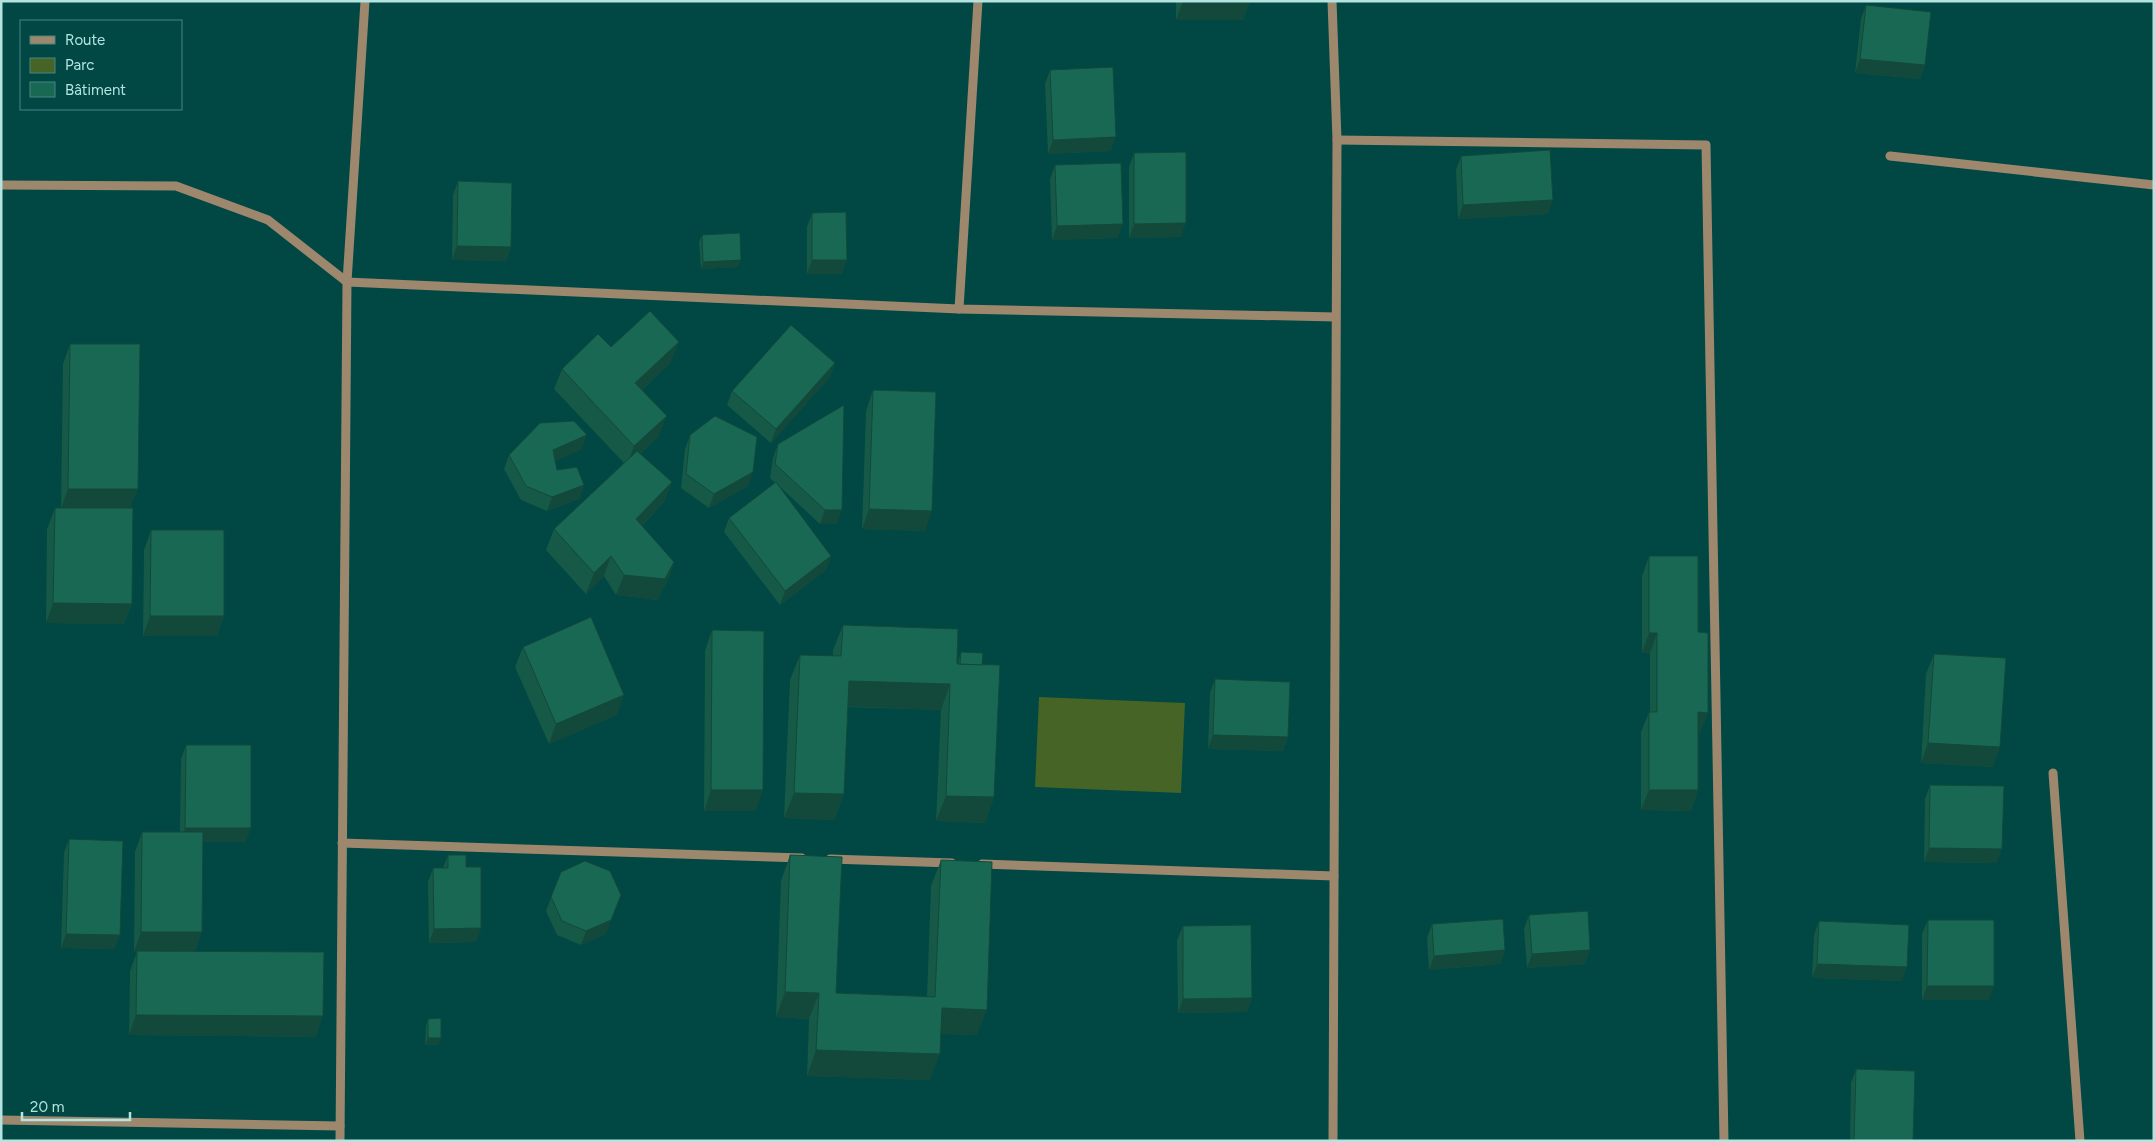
<svg xmlns="http://www.w3.org/2000/svg" width="2155" height="1142" font-family="Figtree,sans-serif">
<style>
.green{fill:#456425}
.lines{fill:none;stroke-linecap:round;stroke-linejoin:round}
.minor{stroke:#9d876d;stroke-width:9}
.wall{fill:#165947}
.shaded-wall{fill:#12493a}
.building{fill:#196853;stroke:#12493a}
</style>
<rect width="100%" height="100%" fill="#014744"/>
<polygon class="green" points="1039,697 1185,703 1181,793 1035,787"/>
<g class="lines">
<g class="minor">
<polyline points="1332,1 1337,140 1333,1141"/>
<polyline points="1337,140 1706,145 1724,1141"/>
<polyline points="1890,156 2154,185"/>
<polyline points="1,185 176,186 268,220 347,282 959,309 1336,317"/>
<polyline points="959,309 978,1"/>
<polyline points="2053,773 2080,1141"/>
<polyline points="342,843 802,858"/>
<polyline points="830,859 952,863"/>
<polyline points="982,864 1334,876"/>
<polyline points="1,1120 340,1126"/>
<polyline points="340,1141 347,282 365,1"/>
</g>
</g>
<g class="wall">
<polygon points="1176,1 1250,1 1243,20 1176,20"/>
<polygon points="1866,5 1925,65 1920,79 1855,73 1861,19"/>
<polygon points="1050,70 1111,151 1048,154 1045,84"/>
<polygon points="1134,153 1181,237 1129,238 1129,167"/>
<polygon points="1461,156 1548,214 1458,219 1456,170"/>
<polygon points="1055,165 1118,238 1052,240 1050,179"/>
<polygon points="458,181 511,247 506,261 452,260 453,195"/>
<polygon points="812,213 842,274 807,274 807,227"/>
<polygon points="702,235 738,267 701,269 699,242"/>
<polygon points="70,344 131,508 132,604 124,624 46,623 47,529 55,508 61,508 63,364"/>
<polygon points="611,347 671,362 642,390 659,436 640,454 672,482 664,502 642,526 674,562 667,582 657,600 616,595 604,576 586,594 546,550 554,529 624,463 554,389 562,369"/>
<polygon points="835,363 830,377 771,443 727,405 732,391"/>
<polygon points="873,390 925,531 862,529 866,411"/>
<polygon points="690,435 748,486 709,508 681,488 685,449"/>
<polygon points="778,444 837,524 820,524 779,486 831,556 826,570 780,605 724,532 729,518 775,483 770,478 773,458"/>
<polygon points="582,449 555,461 557,470 584,485 579,499 547,511 521,500 504,469 509,455"/>
<polygon points="151,530 224,616 217,636 143,636 144,550"/>
<polygon points="1649,556 1698,632 1708,713 1700,733 1698,733 1698,790 1691,811 1641,810 1641,732 1649,712 1650,712 1650,653 1642,653 1642,576"/>
<polygon points="843,625 957,664 958,664 959,659 961,652 982,665 994,797 985,823 936,821 941,710 848,707 844,794 834,820 784,818 790,680 800,655 833,656 833,650"/>
<polygon points="712,630 756,811 704,811 705,651"/>
<polygon points="523,647 617,715 549,744 515,667"/>
<polygon points="1934,654 1993,767 1921,763 1926,674"/>
<polygon points="1215,679 1288,737 1283,751 1208,749 1210,693"/>
<polygon points="186,745 246,842 203,842 195,951 316,1037 129,1035 130,971 137,952 134,952 135,852 142,832 180,832 181,759"/>
<polygon points="1930,785 1997,863 1924,862 1925,799"/>
<polygon points="69,839 120,935 114,949 61,948 64,853"/>
<polygon points="448,855 466,867 481,928 476,942 429,943 428,882 433,868 443,868"/>
<polygon points="790,855 836,993 927,996 931,886 941,860 977,1035 941,1034 930,1080 807,1076 809,1019 776,1017 781,881"/>
<polygon points="561,872 606,934 581,945 557,935 546,911"/>
<polygon points="1529,915 1585,964 1527,968 1524,929"/>
<polygon points="1928,920 1989,1000 1922,1000 1922,934"/>
<polygon points="1819,921 1902,981 1812,978 1814,935"/>
<polygon points="1432,924 1505,950 1500,964 1429,970 1427,938"/>
<polygon points="1183,926 1252,998 1247,1012 1178,1013 1177,940"/>
<polygon points="428,1019 439,1045 425,1045 426,1026"/>
<polygon points="1856,1069 1913,1141 1850,1141 1851,1083"/>
</g>
<g class="shaded-wall">
<polygon points="1183,1 1250,1 1243,20 1176,20"/>
<polygon points="1860,59 1925,65 1920,79 1855,73"/>
<polygon points="1116,137 1111,151 1048,154 1053,140"/>
<polygon points="1553,200 1548,214 1458,219 1463,205"/>
<polygon points="1186,223 1181,237 1129,238 1134,224"/>
<polygon points="1123,224 1118,238 1052,240 1057,226"/>
<polygon points="457,246 511,247 506,261 452,260"/>
<polygon points="741,260 738,267 701,269 703,262"/>
<polygon points="812,260 847,260 842,274 807,274"/>
<polygon points="679,342 671,362 628,403 635,383"/>
<polygon points="835,363 830,377 771,443 776,429"/>
<polygon points="667,416 659,436 627,466 634,446"/>
<polygon points="587,435 582,449 548,464 553,450"/>
<polygon points="753,472 748,486 709,508 714,494"/>
<polygon points="672,482 664,502 628,540 636,519"/>
<polygon points="584,485 579,499 547,511 552,497"/>
<polygon points="68,489 138,489 130,509 61,509"/>
<polygon points="869,509 932,511 925,531 862,529"/>
<polygon points="825,510 842,510 837,524 820,524"/>
<polygon points="611,556 604,576 586,594 594,573"/>
<polygon points="831,556 826,570 780,605 785,591"/>
<polygon points="674,562 667,582 657,600 616,595 624,575"/>
<polygon points="53,603 132,604 124,624 46,623"/>
<polygon points="150,616 224,616 217,636 143,636"/>
<polygon points="1649,633 1657,633 1650,653 1642,653"/>
<polygon points="849,681 950,684 941,710 839,706"/>
<polygon points="624,695 617,715 549,744 556,724"/>
<polygon points="1698,712 1708,713 1700,733 1691,733"/>
<polygon points="1213,735 1288,737 1283,751 1208,749"/>
<polygon points="1928,743 2000,747 1993,767 1921,763"/>
<polygon points="711,790 763,790 756,811 704,811"/>
<polygon points="1649,790 1698,790 1691,811 1641,810"/>
<polygon points="794,793 844,794 834,820 784,818"/>
<polygon points="946,796 994,797 985,823 936,821"/>
<polygon points="185,828 251,828 246,842 180,842"/>
<polygon points="1929,848 2002,849 1997,863 1924,862"/>
<polygon points="621,895 606,934 581,945 586,931"/>
<polygon points="481,928 476,942 429,943 434,929"/>
<polygon points="141,932 202,932 195,953 134,952"/>
<polygon points="66,934 120,935 114,949 61,948"/>
<polygon points="1505,950 1500,964 1429,970 1434,956"/>
<polygon points="1590,950 1585,964 1527,968 1532,954"/>
<polygon points="1817,964 1907,967 1902,981 1812,978"/>
<polygon points="1927,986 1994,986 1989,1000 1922,1000"/>
<polygon points="785,992 819,993 809,1019 776,1017"/>
<polygon points="1252,998 1247,1012 1178,1013 1183,999"/>
<polygon points="942,1008 987,1010 977,1035 932,1034"/>
<polygon points="136,1015 323,1016 316,1037 129,1035"/>
<polygon points="428,1038 441,1038 439,1045 425,1045"/>
<polygon points="816,1050 940,1054 930,1080 807,1076"/>
</g>
<g class="building">
<polygon points="1866,5 1931,12 1925,65 1860,59"/>
<polygon points="1113,67 1116,137 1053,140 1050,70"/>
<polygon points="1550,150 1553,200 1463,205 1461,156"/>
<polygon points="1186,152 1186,223 1134,224 1134,153"/>
<polygon points="1121,163 1123,224 1057,226 1055,165"/>
<polygon points="458,181 512,183 511,247 457,246"/>
<polygon points="846,212 847,260 812,260 812,213"/>
<polygon points="740,233 741,260 703,262 702,235"/>
<polygon points="650,311 679,342 635,383 667,416 634,446 562,369 598,334 611,347"/>
<polygon points="791,325 835,363 776,429 732,391"/>
<polygon points="70,344 140,344 138,489 68,489"/>
<polygon points="873,390 936,392 932,511 869,509"/>
<polygon points="844,405 842,510 825,510 775,464 778,444"/>
<polygon points="715,416 757,437 753,472 714,494 686,474 690,435"/>
<polygon points="574,421 587,435 553,450 557,470 577,467 584,485 552,497 526,486 509,455 540,423"/>
<polygon points="637,451 672,482 636,519 674,562 665,579 624,575 611,556 594,573 554,529"/>
<polygon points="776,482 831,556 785,591 729,518"/>
<polygon points="55,508 133,508 132,604 53,603"/>
<polygon points="151,530 224,530 224,616 150,616"/>
<polygon points="1649,556 1698,556 1698,632 1708,633 1708,713 1698,712 1698,790 1649,790 1649,712 1657,712 1657,633 1649,633"/>
<polygon points="591,617 624,695 556,724 523,647"/>
<polygon points="843,625 958,629 957,664 1000,665 994,797 946,796 950,684 849,681 844,794 794,793 800,655 841,656"/>
<polygon points="712,630 764,631 763,790 711,790"/>
<polygon points="961,652 983,653 982,665 960,664"/>
<polygon points="1934,654 2006,658 2000,747 1928,743"/>
<polygon points="1215,679 1290,682 1288,737 1213,735"/>
<polygon points="186,745 251,745 251,828 185,828"/>
<polygon points="1930,785 2004,786 2002,849 1929,848"/>
<polygon points="142,832 203,832 202,932 141,932"/>
<polygon points="69,839 123,841 120,935 66,934"/>
<polygon points="448,855 466,855 466,867 481,867 481,928 434,929 433,868 448,868"/>
<polygon points="790,855 842,857 836,993 935,997 941,860 992,862 987,1010 942,1008 940,1054 816,1050 819,993 785,992"/>
<polygon points="585,861 610,871 621,895 611,920 586,931 562,921 551,897 561,872"/>
<polygon points="1588,911 1590,950 1532,954 1529,915"/>
<polygon points="1503,919 1505,950 1434,956 1432,924"/>
<polygon points="1928,920 1994,920 1994,986 1927,986"/>
<polygon points="1819,921 1909,925 1907,967 1817,964"/>
<polygon points="1251,925 1252,998 1183,999 1183,926"/>
<polygon points="137,951 324,952 323,1016 136,1015"/>
<polygon points="441,1018 441,1038 428,1038 428,1019"/>
<polygon points="1856,1069 1915,1071 1913,1141 1854,1141"/>
</g>
<rect width="2155" height="1142" fill="none" stroke="#b3e4e0" stroke-width="5"/>
<rect x="20" y="20" width="162" height="90" fill="#014744" stroke="#488682"/>
<rect x="30" y="36" width="25" height="8" fill="#9d876d" stroke="#488682"/>
<text x="65" y="45" font-size="15" fill="#b3e4e0">Route</text>
<rect x="30" y="58" width="25" height="15" fill="#456425" stroke="#488682"/>
<text x="65" y="70" font-size="15" fill="#b3e4e0">Parc</text>
<rect x="30" y="82" width="25" height="15" fill="#196853" stroke="#488682"/>
<text x="65" y="95" font-size="15" fill="#b3e4e0">Bâtiment</text>
<path d="M22 1112v8h108v-8" fill="none" stroke="#b3e4e0" stroke-width="2.5"/>
<text x="30" y="1112" font-size="15" fill="#b3e4e0" stroke="#014744" stroke-width="4" paint-order="stroke">20 m</text>
</svg>
